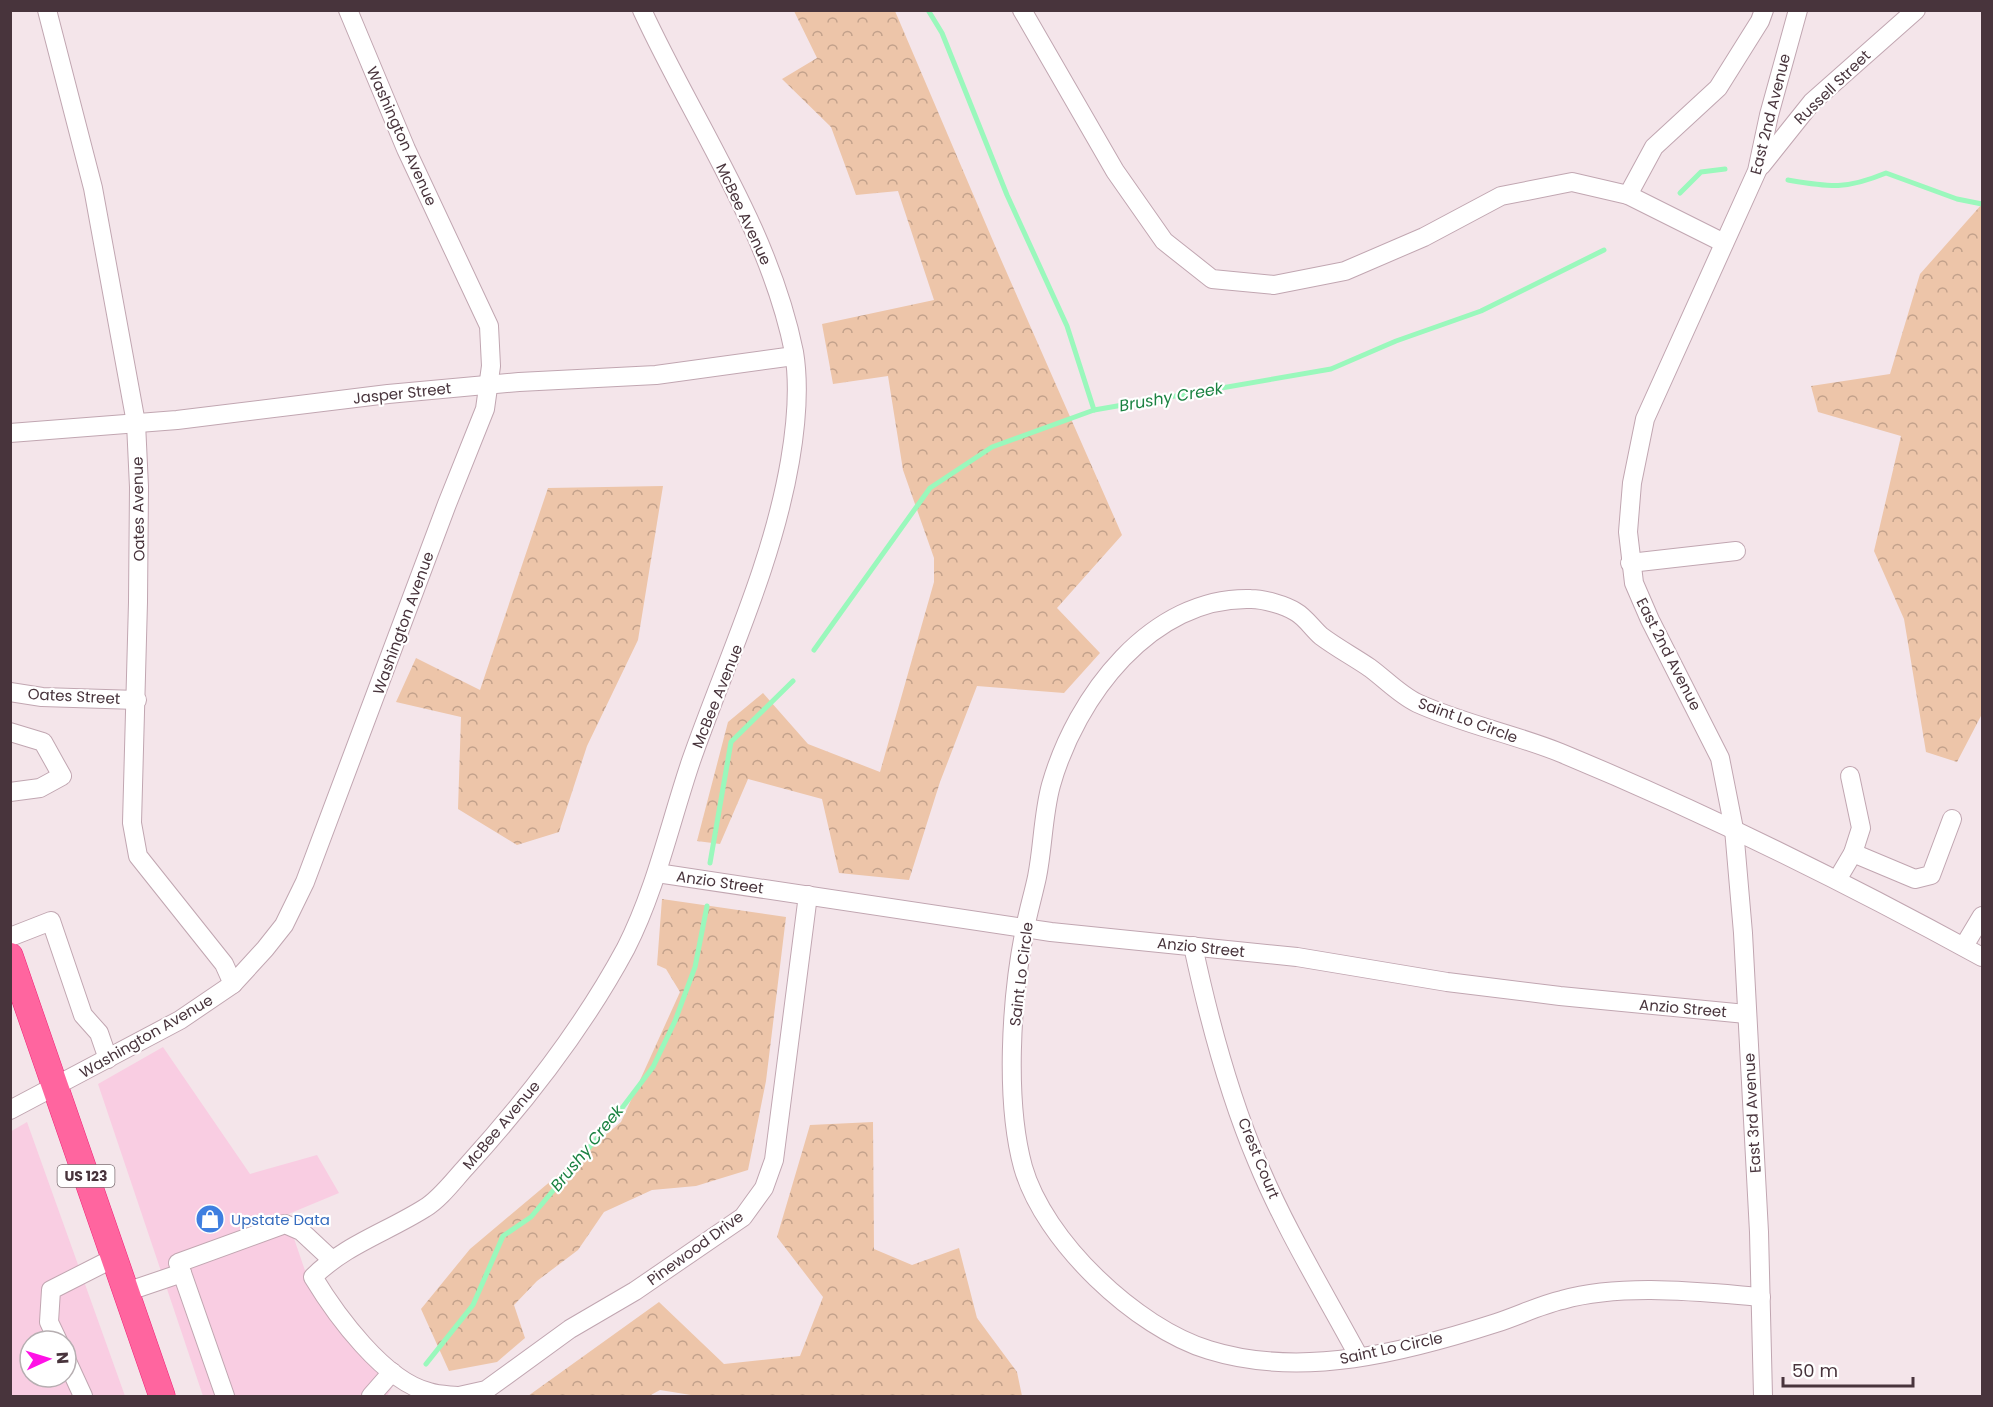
<svg xmlns="http://www.w3.org/2000/svg" width="1993" height="1407" font-family="Poppins,sans-serif">
<style>
.commercial{fill:#f9cde2;fill-rule:evenodd}
.forest{fill:url(#forest-crowns)}
.lines{fill:none;stroke-linecap:round;stroke-linejoin:round}
.stream{stroke:#9af8bc;stroke-width:5}
.minor-casing{stroke:#c1a6b1;stroke-width:20}
.highway-casing{stroke:#ee2578;stroke-width:27}
.minor{stroke:#fff;stroke-width:18}
.highway{stroke:#ff659f;stroke-width:26}
.labels{text-anchor:middle;dominant-baseline:central;stroke-width:4.5;stroke-linejoin:round;paint-order:stroke}
.shield{fill:#fff;stroke:#7f7176;stroke-width:1.5}
.shield-label{font-size:14px;font-weight:bold;fill:#48343c}
.street-label{font-size:15px;fill:#48343c;stroke:#fff}
.shop-label{font-size:15px;fill:#366cbe;stroke:#fff;text-anchor:start}
.water-label{font-size:16px;font-style:italic;fill:#1b8242;stroke:#fff}
</style>
<defs>
<pattern id="forest-crowns" width="20" height="18" patternUnits="userSpaceOnUse" patternTransform="scale(1.5)"><rect width="20" height="18" fill="#edc5a9"/><path d="M2 6a3 3 0 1 1 6 0M12 15a3 3 0 1 1 6 0" fill="none" stroke="#c2a18b"/></pattern>
</defs>
<rect width="100%" height="100%" fill="#f4e5ea"/>
<g class="commercial">
<polygon points="163,1047 250,1174 317,1155 339,1193 286,1215 313,1294 393,1386 387,1396 203,1396 98,1084"/>
<path d="M 27,1122 L 125,1396 L 11,1396 L 10,1132 ZM 30,1341 L 66,1341 L 66,1377 L 30,1377 Z"/>
</g>
<g class="forest">
<polygon points="794,11 895,11 999,255 1122,535 1057,608 1100,653 1064,693 977,686 940,782 909,880 839,873 822,799 748,779 720,844 697,841 728,722 763,693 808,744 880,772 934,582 934,558 903,470 888,376 833,384 822,324 934,300 898,191 856,195 831,127 782,79 817,58"/>
<polygon points="1982,204 1982,714 1957,762 1926,752 1904,619 1874,551 1901,436 1818,412 1811,386 1890,374 1920,274"/>
<polygon points="663,486 638,640 587,746 559,832 517,845 458,809 461,717 396,702 416,658 480,690 548,488"/>
<polygon points="662,899 786,917 766,1081 748,1170 696,1186 652,1190 604,1212 578,1250 537,1281 514,1305 525,1338 497,1362 449,1371 421,1309 470,1249 621,1122 680,992 666,969 657,965"/>
<polygon points="873,1122 874,1249 912,1265 959,1248 977,1318 1017,1372 1022,1396 697,1396 660,1390 649,1396 528,1396 659,1302 724,1364 800,1356 823,1297 777,1237 810,1125"/>
</g>
<g class="lines">
<g class="stream">
<polyline points="928,10 942,33 1007,195 1067,326 1094,410"/>
<path d="M 1788,180 C 1830,187 1845,190 1886,173 L 1957,199 L 1982,204"/>
<polyline points="1680,193 1701,172 1725,169"/>
<polyline points="814,650 930,488 992,447 1094,410 1331,369 1396,341 1481,311 1604,250"/>
<polyline points="710,863 731,742 793,681"/>
<polyline points="426,1364 473,1305 503,1236 531,1217 619,1112 653,1067 675,1021 695,967 707,906"/>
</g>
<g class="minor-casing">
<g id="minor">
<polyline points="47,10 93,188 136,423 139,487 138,602 132,823 138,856 224,964 233,984"/>
<polyline points="1022,10 1115,171 1164,241 1212,279 1274,285 1345,271 1424,237 1501,196 1572,182 1628,195 1724,243"/>
<polyline points="1761,166 1812,102 1916,10"/>
<polyline points="1628,195 1654,147 1718,88 1760,21 1764,10"/>
<polyline points="10,433 177,420 388,394 519,382 656,375 794,356"/>
<polyline points="1630,563 1736,551"/>
<polyline points="10,692 42,697 137,700"/>
<polyline points="10,732 43,742 62,776 40,788 10,792"/>
<polyline points="1853,853 1915,879 1931,875 1952,819"/>
<polyline points="657,873 1051,932 1297,957 1447,982 1560,996 1746,1014"/>
<polyline points="1837,880 1853,853 1861,828 1850,776"/>
<polyline points="10,937 51,921 83,1015 99,1033 108,1059"/>
<path d="M 1193,946 C 1208,1016 1229,1095 1257,1161 C 1285,1229 1324,1292 1359,1357"/>
<polyline points="1964,946 1982,916"/>
<polyline points="10,1110 180,1020 233,984 265,949 284,925 305,882 447,504 485,409 491,366 489,326 406,149 348,10"/>
<polyline points="182,1273 178,1263 285,1224 301,1231 331,1259"/>
<polyline points="126,1292 182,1273 225,1396"/>
<path d="M 1761,1297 C 1699,1292 1623,1283 1562,1300 C 1540,1305 1518,1316 1496,1323 C 1406,1352 1302,1379 1209,1350 C 1136,1328 1044,1241 1023,1167 C 1005,1101 1011,1001 1024,934 C 1027,915 1033,896 1037,877 C 1043,847 1043,814 1051,785 C 1076,697 1151,596 1251,599 C 1263,599 1285,605 1296,612 C 1305,617 1313,629 1321,636 C 1337,648 1354,657 1370,668 C 1385,679 1400,695 1417,703 C 1463,724 1514,734 1561,753 C 1706,813 1845,882 1982,957"/>
<polyline points="58,1341 49,1322 51,1290 114,1258"/>
<polyline points="66,1359 83,1396"/>
<polyline points="371,1396 392,1372"/>
<path d="M 457,1396 C 448,1395 438,1395 429,1392 C 384,1381 336,1315 313,1277 C 345,1245 387,1232 425,1208 C 440,1199 454,1180 466,1167 C 527,1100 583,1028 626,948 C 656,889 670,823 691,761 C 726,661 772,566 790,461 C 796,426 800,388 794,352 C 769,228 694,123 642,10"/>
<polyline points="459,1396 486,1390 570,1329 635,1291 743,1217 764,1188 774,1160 808,895"/>
<polyline points="1763,1396 1759,1232 1743,933 1734,829 1720,758 1650,620 1634,583 1628,532 1632,483 1645,419 1757,171 1769,115 1798,10"/>
</g>
</g>
<g class="highway-casing">
<polyline id="highway" points="10,956 162,1396"/>
</g>
<use href="#minor" class="minor"/>
<use href="#highway" class="highway"/>
</g>
<defs>
<g id="shop-disc" transform="scale(1.5)"><circle r="9.5" fill="#3f7fe0" stroke="#fff"/><path d="M-5-2.5h2.3a2.7 3.5 0 0 1 5.4 0H5L5.5 6h-11ZM-1.5-2.5h3a1.5 2.3 0 0 0-3 0Z" fill="#fff"/></g>
</defs>
<g fill-rule="evenodd">
<use href="#shop-disc" x="210" y="1219"/>
</g>
<g class="labels">
<rect class="shield" x="57.5" y="1165" width="57" height="22" rx="4.5"/>
<g class="shield-label">
<text x="86" y="1176">US 123</text>
</g>
<g class="street-label">
<text transform="translate(1832 87) rotate(-44)">Russell Street</text>
<text transform="translate(1770 114) rotate(-76)">East 2nd Avenue</text>
<text transform="translate(402 136) rotate(66)">Washington Avenue</text>
<text transform="translate(744 214) rotate(65)">McBee Avenue</text>
<text transform="translate(402 393) rotate(-6)">Jasper Street</text>
<text transform="translate(138 509) rotate(-91)">Oates Avenue</text>
<text transform="translate(403 623) rotate(-70)">Washington Avenue</text>
<text transform="translate(1669 654) rotate(63)">East 2nd Avenue</text>
<text transform="translate(74 696) rotate(3)">Oates Street</text>
<text transform="translate(717 696) rotate(-68)">McBee Avenue</text>
<text transform="translate(1468 720) rotate(20)">Saint Lo Circle</text>
<text transform="translate(720 882) rotate(8)">Anzio Street</text>
<text transform="translate(1201 947) rotate(6)">Anzio Street</text>
<text transform="translate(1021 974) rotate(-83)">Saint Lo Circle</text>
<text transform="translate(1683 1008) rotate(5)">Anzio Street</text>
<text transform="translate(146 1036) rotate(-30)">Washington Avenue</text>
<text transform="translate(1752 1113) rotate(-93)">East 3rd Avenue</text>
<text transform="translate(501 1125) rotate(-50)">McBee Avenue</text>
<text transform="translate(1259 1158) rotate(68)">Crest Court</text>
<text transform="translate(695 1248) rotate(-36)">Pinewood Drive</text>
<text transform="translate(1391 1348) rotate(-12)">Saint Lo Circle</text>
</g>
<g class="shop-label">
<text x="231" y="1219">Upstate Data</text>
</g>
<g class="water-label">
<text transform="translate(1171 397) rotate(-10)">Brushy Creek</text>
<text transform="translate(587 1148) rotate(-51)">Brushy Creek</text>
</g>
</g>
<rect width="1993" height="1407" fill="none" stroke="#48343c" stroke-width="24"/>
<g transform="translate(48 1359) rotate(86)"><circle r="28" fill="#ffffff" stroke="#b6aeb1" stroke-width="1.5"/>
<path d="M0-4.5L10 22L0 15L-10 22Z" fill="#ff11e6"/>
<text y="-9" font-size="16" font-weight="bold" text-anchor="middle" fill="#48343c">N</text>
</g>
<path d="M1783 1377v9h130v-9" fill="none" stroke="#48343c" stroke-width="3"/>
<text x="1792" y="1377" font-size="18" fill="#48343c" stroke="#ffffff" stroke-width="4.5" paint-order="stroke">50 m</text>
</svg>
